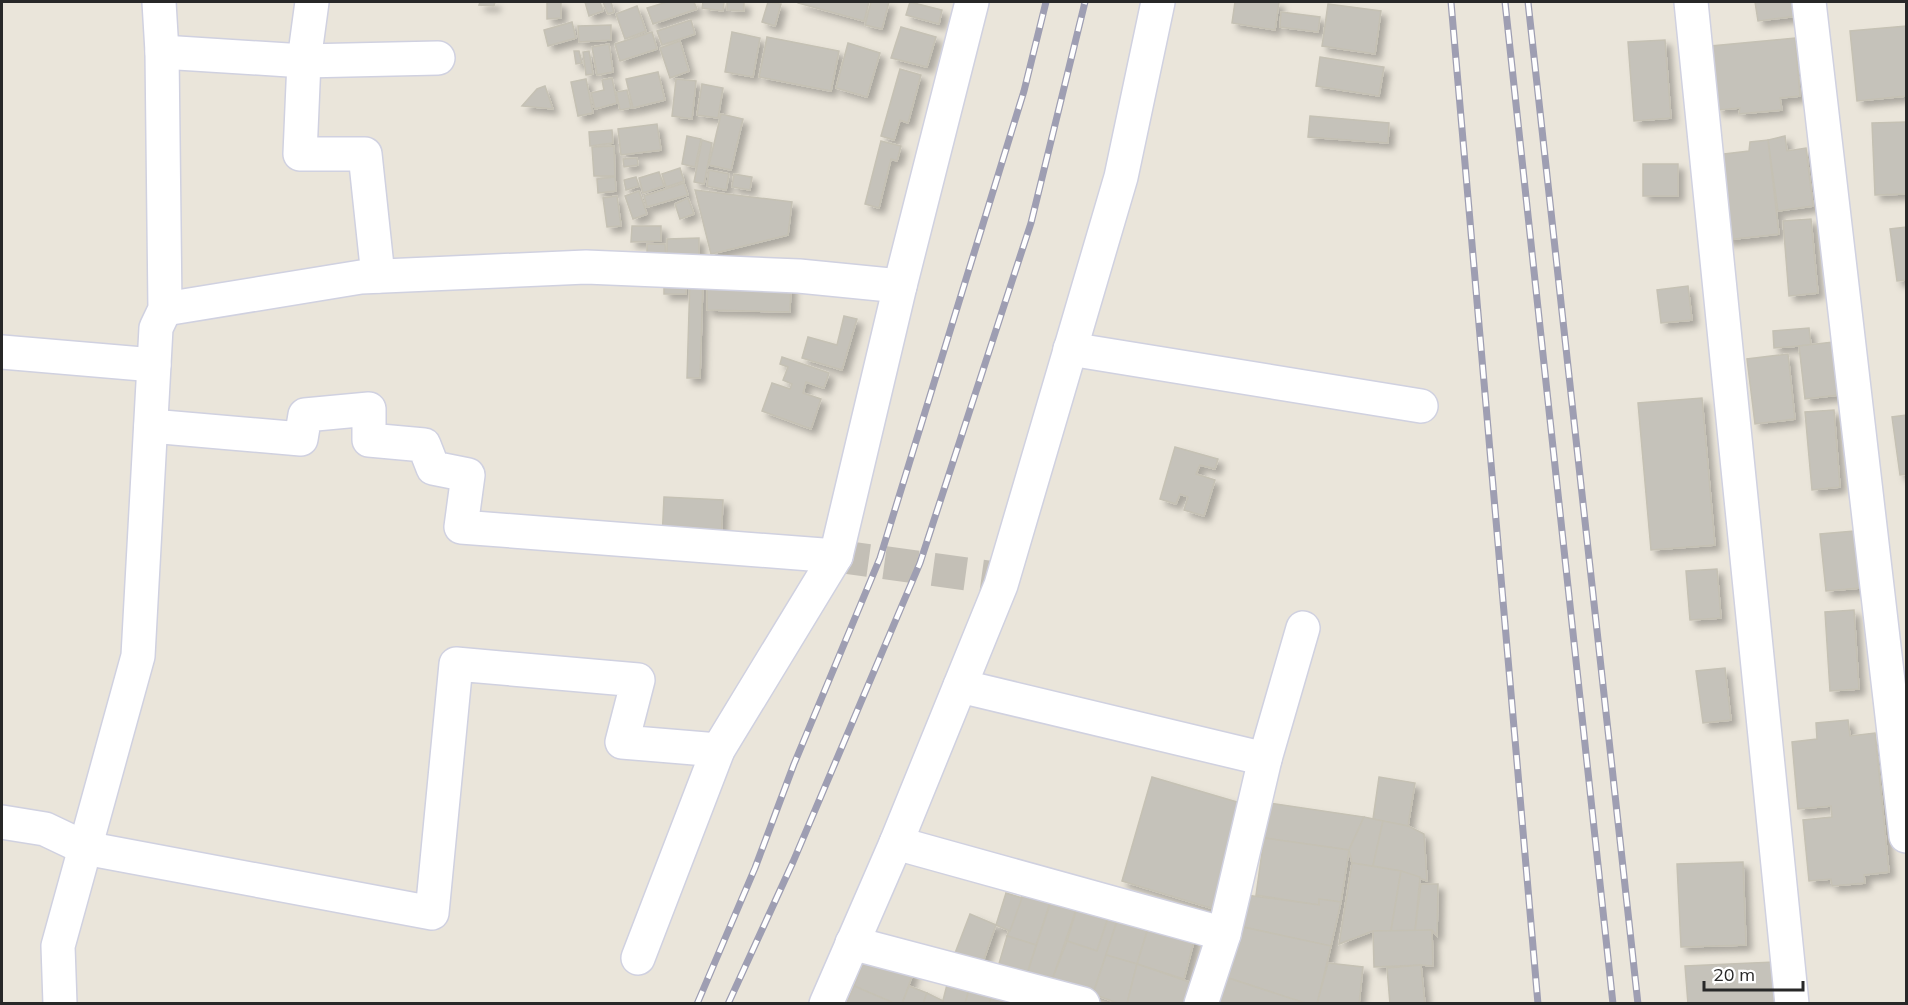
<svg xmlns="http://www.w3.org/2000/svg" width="1908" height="1005" font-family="Mulish,sans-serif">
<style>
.building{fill:#c5c2ba;stroke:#c5c1b4;stroke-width:1.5;filter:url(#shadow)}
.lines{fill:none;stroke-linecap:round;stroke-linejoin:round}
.minor-tunnel{stroke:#c3bfb6;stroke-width:33;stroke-dasharray:33 16;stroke-linecap:butt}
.minor-casing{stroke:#d0d1e0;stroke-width:36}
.minor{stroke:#fff;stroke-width:33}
.rail-casing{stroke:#9e9eb2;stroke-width:7}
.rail{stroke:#fff;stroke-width:4.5;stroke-dasharray:14;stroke-linecap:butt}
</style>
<defs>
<filter id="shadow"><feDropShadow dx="5.5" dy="5.5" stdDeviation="3" flood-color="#0004"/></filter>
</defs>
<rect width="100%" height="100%" fill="#eae5da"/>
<g class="building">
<polygon points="480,2 495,2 494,6 479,5"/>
<polygon points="547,2 561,2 561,18 547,19"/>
<polygon points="585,2 600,2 603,11 589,16"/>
<polygon points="603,2 611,2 614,12 608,14"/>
<polygon points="667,2 694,2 697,9 653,24 647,8"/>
<polygon points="703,2 724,2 723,11 702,8"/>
<polygon points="727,2 744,2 744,11 727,10"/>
<polygon points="768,2 781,4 775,26 762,22"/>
<polygon points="798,2 869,2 864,21 798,3"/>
<polygon points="871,2 889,2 882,29 865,25"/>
<polygon points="910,2 942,10 939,24 906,15"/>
<polygon points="1235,2 1279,2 1275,30 1232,23"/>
<polygon points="1755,2 1795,2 1797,16 1758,21"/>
<polygon points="1328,4 1381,11 1375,54 1322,46"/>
<polygon points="637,6 646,31 625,39 616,14"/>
<polygon points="1281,12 1320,17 1318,32 1280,27"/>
<polygon points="691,20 695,34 662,45 657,31"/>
<polygon points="572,22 576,38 548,46 544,30"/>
<polygon points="611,25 611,40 579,42 578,26"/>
<polygon points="1906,26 1906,96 1857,101 1850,31"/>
<polygon points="901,27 936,37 927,67 891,58"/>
<polygon points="652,32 657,49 620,61 615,44"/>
<polygon points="732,32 760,38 753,77 725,72"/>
<polygon points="767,37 839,51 831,91 759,77"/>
<polygon points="1795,38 1800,96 1780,98 1782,110 1739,114 1740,108 1718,110 1711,46"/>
<polygon points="1665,40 1671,118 1634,121 1628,42"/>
<polygon points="680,41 689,71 670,78 660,48"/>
<polygon points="848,43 880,53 867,97 836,88"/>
<polygon points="609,44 613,72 597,75 592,47"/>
<polygon points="574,51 579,51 582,63 576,64"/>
<polygon points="589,51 593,74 586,75 583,52"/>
<polygon points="1320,57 1384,67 1379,96 1316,86"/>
<polygon points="900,69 921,75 908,123 900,120 894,140 881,136"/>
<polygon points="658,72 665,100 633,108 626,79"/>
<polygon points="612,78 617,103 595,109 591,93 604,90 602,80"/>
<polygon points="586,79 593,113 578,116 571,82"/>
<polygon points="676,79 696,81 692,119 672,116"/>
<polygon points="702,84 723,88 718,118 697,115"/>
<polygon points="545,86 553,109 522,106 537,89"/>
<polygon points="627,90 631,108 620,110 616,92"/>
<polygon points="721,114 743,119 731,170 709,165"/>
<polygon points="1310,116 1389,123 1388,143 1308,137"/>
<polygon points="1906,122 1906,194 1875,195 1872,123"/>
<polygon points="657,124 661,150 621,155 618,129"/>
<polygon points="612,130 613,143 590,146 589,132"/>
<polygon points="687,136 701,139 695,167 682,164"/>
<polygon points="1785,136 1787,151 1806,148 1813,206 1778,211 1768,140"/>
<polygon points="702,140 712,143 704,184 694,182"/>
<polygon points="1768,140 1779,234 1726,240 1716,155 1749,151 1750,142"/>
<polygon points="881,141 901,146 897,161 891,159 879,208 865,204"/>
<polygon points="614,146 615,176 594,176 592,147"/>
<polygon points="637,158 638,165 624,167 623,159"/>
<rect x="1643" y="164" width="35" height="32"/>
<polygon points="680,168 684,181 666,187 662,174"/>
<polygon points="709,170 729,174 726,190 707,186"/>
<polygon points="659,172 664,186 643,193 639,178"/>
<polygon points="734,174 752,177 750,190 732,187"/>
<polygon points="615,177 616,191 598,193 597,179"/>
<polygon points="636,177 639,186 626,190 624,180"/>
<polygon points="684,183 688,195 647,207 644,196"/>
<polygon points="695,190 792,202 788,235 711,254"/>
<polygon points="639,191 647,214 633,219 625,196"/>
<polygon points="617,196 621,226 607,227 603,198"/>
<polygon points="688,198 694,214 680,219 675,204"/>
<polygon points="1811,219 1818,293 1789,296 1783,221"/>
<polygon points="632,226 661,226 661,241 631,242"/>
<polygon points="1906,227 1906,280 1897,281 1890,229"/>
<polygon points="699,238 699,261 667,261 667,239"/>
<polygon points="647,244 665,244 666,259 647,259"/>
<rect x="664" y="274" width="22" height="20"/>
<polygon points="690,278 703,279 700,378 687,378"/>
<polygon points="707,278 791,280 790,312 707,310"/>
<polygon points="1688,286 1692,320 1661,323 1657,290"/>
<polygon points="844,316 857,319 842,370 802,358 808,337 837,345"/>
<polygon points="1809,328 1811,345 1774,348 1773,331"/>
<polygon points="1833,342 1838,395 1805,399 1799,346"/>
<polygon points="1788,354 1795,419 1755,424 1747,359"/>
<polygon points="782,357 829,373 824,388 806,382 803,393 821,399 811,429 762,411 772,383 790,389 792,384 783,380 788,367 780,364"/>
<polygon points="1702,398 1715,545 1651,550 1638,403"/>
<polygon points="1834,410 1840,487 1812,490 1805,412"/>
<polygon points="1906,415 1906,474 1900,475 1892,417"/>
<polygon points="1175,447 1218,459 1215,469 1200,465 1196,474 1215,480 1204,516 1184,510 1188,497 1180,494 1176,504 1160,499"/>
<polygon points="664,497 723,500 721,543 662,540"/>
<polygon points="1854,531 1860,588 1826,591 1820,534"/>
<polygon points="1717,569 1721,618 1690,620 1686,571"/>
<polygon points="1854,610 1859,689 1830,691 1825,612"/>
<polygon points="1725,668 1731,720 1703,723 1696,671"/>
<polygon points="1848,720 1850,736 1875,733 1889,872 1864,875 1865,883 1832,886 1831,879 1809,881 1803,820 1832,817 1831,806 1798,809 1792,742 1817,739 1816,723"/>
<polygon points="1152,777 1244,804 1214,909 1122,881"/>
<polygon points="1379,777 1415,783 1408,826 1373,819"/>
<polygon points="1269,803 1364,817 1349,850 1264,838"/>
<polygon points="1364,817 1383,821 1373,866 1352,863 1349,850"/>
<polygon points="1383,821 1408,826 1424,834 1427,881 1401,871 1373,866"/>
<polygon points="1264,838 1349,850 1341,902 1319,899 1319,905 1256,895"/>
<polygon points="1743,862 1746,945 1681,947 1677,864"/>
<polygon points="1352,863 1401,871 1391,931 1373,931 1339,944"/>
<polygon points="1401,871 1420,877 1415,931 1391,931"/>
<polygon points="1421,884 1438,884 1437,936 1432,930 1415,931"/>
<polygon points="1024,890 1051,900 1036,945 1007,936"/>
<polygon points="1054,892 1079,901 1049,989 1025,980"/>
<polygon points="1006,893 1022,898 1010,931 996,925"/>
<polygon points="1246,895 1319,905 1319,899 1341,902 1331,946 1238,926"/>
<polygon points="1079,901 1108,918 1097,951 1067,941"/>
<polygon points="970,914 996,925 983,962 952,961"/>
<polygon points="1108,918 1117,921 1093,994 1052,980 1067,941 1097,951"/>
<polygon points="1117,921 1150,922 1137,964 1106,955"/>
<polygon points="1150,922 1196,934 1184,979 1137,964"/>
<polygon points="1238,926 1331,946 1317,1004 1308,1004 1222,976"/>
<polygon points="1432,930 1433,966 1421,965 1374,967 1373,931"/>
<polygon points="1007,936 1036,945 1025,980 998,967"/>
<polygon points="867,953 914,971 902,1004 896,1004 854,986"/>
<polygon points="1106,955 1137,964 1127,1004 1120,1004 1093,994"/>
<polygon points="1774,962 1776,1004 1688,1004 1685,966"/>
<polygon points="1328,963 1363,967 1359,1004 1317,1004"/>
<polygon points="1137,964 1195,984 1190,1004 1127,1004"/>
<polygon points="1421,965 1425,1004 1390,1004 1387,968"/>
<polygon points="1222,976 1308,1004 1213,1004"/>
<polygon points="949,977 971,983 965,1004 942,1004"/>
<polygon points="971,983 994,989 989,1004 965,1004"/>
<polygon points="854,986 896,1004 846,1004"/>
<polygon points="909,986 927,993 923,1004 902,1004"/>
<polygon points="994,989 1005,993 1002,1004 989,1004"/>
<polygon points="927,993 943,1001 942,1004 923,1004"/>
</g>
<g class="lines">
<polyline class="minor-tunnel" points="836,556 1003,579"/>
<g class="minor-casing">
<g id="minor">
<polyline points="312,2 304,61 300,154 365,154 378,276"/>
<polyline points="1691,2 1792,1004"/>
<polyline points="1809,2 1906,836"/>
<polyline points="162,52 304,61 438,58"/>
<polyline points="165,309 361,277 586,267 799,276 900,286"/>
<polyline points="1070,349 1421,406"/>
<polyline points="2,352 154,365"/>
<polyline points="151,426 301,439 305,415 369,409 369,440 424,445 433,468 468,475 461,527 836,556"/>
<polyline points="960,686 1265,759"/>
<polyline points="2,822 45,829 85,848 432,913 456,664 638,680 622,742 718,750"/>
<polyline points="896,843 1224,934"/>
<polyline points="852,943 1083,1004"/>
<polyline points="638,958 718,750 836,556 900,286 972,2"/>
<polyline points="60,1004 58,946 138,656 156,328 165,309 162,52 159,2"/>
<polyline points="826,1004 896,843 1001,585 1121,177 1158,2"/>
<polyline points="1201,1004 1224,934 1265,759 1303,628"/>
</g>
</g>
<use href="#minor" class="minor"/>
<g class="rail-casing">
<g id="rail">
<polyline points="1451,2 1538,1004"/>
<polyline points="1505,2 1613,1004"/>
<polyline points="1528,2 1638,1004"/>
<polyline points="697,1004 755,868 794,764 880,558 1024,91 1046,2"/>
<polyline points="728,1004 793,862 920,563 1031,223 1085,2"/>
</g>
</g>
<use href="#rail" class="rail"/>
</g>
<rect width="1908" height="1005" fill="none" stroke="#282828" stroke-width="6"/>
<path d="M1704 981v9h99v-9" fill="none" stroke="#282828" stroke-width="3"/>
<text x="1713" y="981" font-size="18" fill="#282828" stroke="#ffffff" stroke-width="4.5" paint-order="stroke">20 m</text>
</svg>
